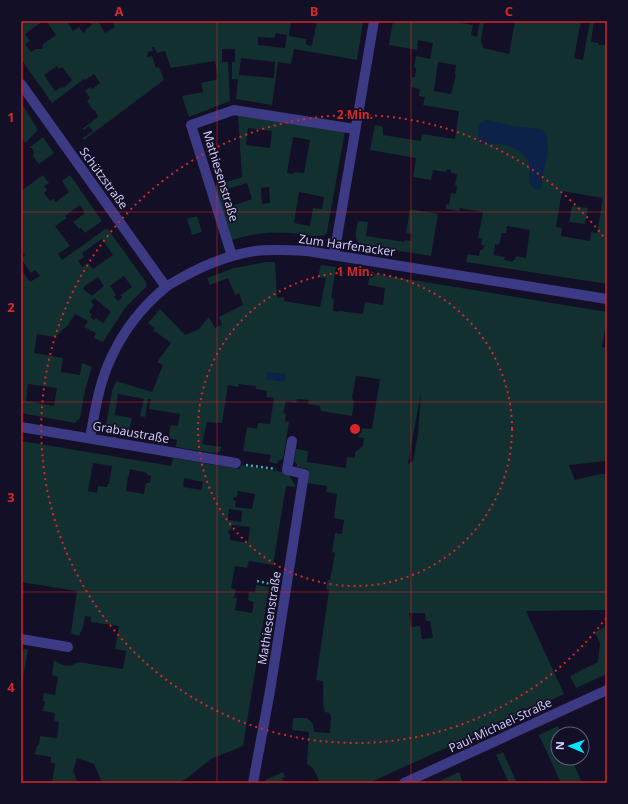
<svg xmlns="http://www.w3.org/2000/svg" width="628" height="804" font-family="'Open Sans',sans-serif">
<style>
.green{fill:#12302f;fill-rule:evenodd}
.water{fill:#0c2248}
.lines{fill:none;stroke-linecap:round;stroke-linejoin:round}
.path{stroke:#2fb8b0;stroke-width:2.5;stroke-dasharray:2 3;stroke-linecap:butt}
.minor{stroke:#3d3a85;stroke-width:10}
.grid{fill:none;stroke:#d62828;stroke-width:1;stroke-opacity:0.55}
.ring{fill:none;stroke:#d62828;stroke-width:2;stroke-dasharray:2 4}
.labels{text-anchor:middle;dominant-baseline:central;stroke-width:3.5;stroke-linejoin:round;paint-order:stroke}
.street-label{font-size:12px;fill:#d9d4ff;stroke:#130f26}
.centre{fill:#d62828;stroke:#130f26;stroke-width:2}
.ring-label{font-size:12px;text-anchor:middle;font-weight:bold;fill:#d62828;stroke:#130f26;stroke-width:3.5;stroke-linejoin:round;paint-order:stroke}
.neatline{fill:none;stroke:#d62828;stroke-width:1.5}
.grid-label{font-size:13px;text-anchor:middle;font-weight:bold;fill:#d62828}
</style>
<rect width="100%" height="100%" fill="#130f26"/>
<g class="green">
<path d="M 23,21 L 43,21 L 25,34 L 30,41 L 25,44 L 31,52 L 36,49 L 42,49 L 43,44 L 56,35 L 46,21 L 69,21 L 68,23 L 73,31 L 79,27 L 83,33 L 86,31 L 86,29 L 92,25 L 90,21 L 98,21 L 105,33 L 115,27 L 112,21 L 291,21 L 289,36 L 306,39 L 306,44 L 310,46 L 312,45 L 317,21 L 363,21 L 357,60 L 294,49 L 291,64 L 278,62 L 272,105 L 236,99 L 238,79 L 232,79 L 232,62 L 235,62 L 235,49 L 222,49 L 222,62 L 228,62 L 230,101 L 189,117 L 182,96 L 203,92 L 201,83 L 218,79 L 215,61 L 171,68 L 165,51 L 157,53 L 154,47 L 152,47 L 153,51 L 148,52 L 147,57 L 152,56 L 156,68 L 159,67 L 164,80 L 84,140 L 83,138 L 93,131 L 89,126 L 84,130 L 82,129 L 98,117 L 95,110 L 93,110 L 87,101 L 90,98 L 85,91 L 90,87 L 92,89 L 100,83 L 94,74 L 85,80 L 84,79 L 52,103 L 21,59 L 21,22 ZM 276,33 L 287,35 L 285,48 L 258,45 L 258,37 L 274,38 ZM 241,58 L 275,62 L 274,78 L 239,75 ZM 57,66 L 59,69 L 62,67 L 72,80 L 64,88 L 62,87 L 55,91 L 44,75 Z"/>
<path d="M 393,21 L 451,21 L 473,25 L 471,35 L 477,37 L 480,21 L 484,21 L 481,40 L 483,48 L 509,54 L 515,21 L 581,21 L 574,58 L 583,60 L 590,21 L 594,21 L 591,42 L 598,43 L 599,45 L 607,45 L 607,284 L 466,262 L 468,254 L 479,256 L 480,250 L 483,250 L 484,245 L 481,245 L 482,239 L 478,238 L 483,212 L 460,208 L 459,211 L 446,209 L 446,204 L 449,205 L 451,193 L 456,194 L 457,186 L 455,185 L 457,174 L 451,173 L 451,170 L 447,169 L 446,172 L 433,170 L 431,180 L 413,177 L 416,158 L 370,150 L 375,125 L 383,127 L 383,135 L 421,141 L 422,134 L 455,139 L 459,111 L 423,105 L 425,97 L 419,96 L 420,89 L 411,87 L 412,77 L 415,77 L 416,68 L 414,67 L 416,56 L 430,59 L 433,43 L 418,40 L 417,50 L 389,45 ZM 438,62 L 456,65 L 455,75 L 456,75 L 451,94 L 434,91 ZM 562,191 L 603,198 L 597,233 L 591,232 L 590,241 L 561,236 L 562,228 L 556,227 ZM 507,226 L 530,230 L 526,258 L 516,256 L 515,260 L 513,260 L 513,262 L 504,260 L 505,257 L 494,255 L 495,244 L 499,245 L 502,233 L 506,233 Z"/>
<polygon points="21,102 38,130 25,143 23,140 21,141"/>
<path d="M 238,115 L 345,131 L 327,232 L 325,235 C 314,238 302,234 291,233 C 271,231 251,234 232,240 L 215,186 L 242,177 ZM 248,128 L 272,131 L 270,148 L 246,145 ZM 293,137 L 310,140 L 304,173 L 294,172 L 294,174 L 287,173 ZM 247,183 L 252,199 L 229,207 L 224,190 ZM 269,187 L 270,203 L 262,204 L 261,188 ZM 299,192 L 324,197 L 322,209 L 313,208 L 310,226 L 294,223 Z"/>
<polygon points="43,137 54,153 39,164 33,156 34,152 32,148 29,148"/>
<path d="M 43,175 L 49,183 L 44,186 L 47,190 L 44,193 L 50,201 L 53,199 L 56,202 L 69,192 L 62,181 L 70,175 L 102,221 L 85,233 L 81,228 L 79,229 L 73,222 L 85,213 L 80,205 L 65,216 L 67,218 L 55,226 L 70,246 L 58,254 L 62,260 L 107,228 L 146,282 L 146,287 L 125,308 L 103,342 L 94,338 L 96,333 L 84,327 L 88,321 L 75,314 L 68,325 L 55,337 L 37,334 L 34,353 L 63,358 L 61,372 L 80,375 L 82,363 L 92,367 L 85,390 L 80,418 L 75,423 L 21,413 L 21,269 L 30,282 L 40,276 L 35,270 L 31,273 L 21,259 L 25,255 L 21,250 L 21,191 ZM 102,239 L 113,255 L 93,269 L 88,263 L 82,267 L 78,261 L 84,257 L 82,253 ZM 124,276 L 132,287 L 121,295 L 122,298 L 118,301 L 114,297 L 116,295 L 110,286 ZM 98,277 L 104,286 L 92,296 L 83,289 L 86,285 ZM 94,298 L 111,312 L 103,323 L 96,318 L 94,320 L 90,317 L 92,315 L 89,312 L 94,305 L 91,302 ZM 28,384 L 57,388 L 54,406 L 26,401 Z"/>
<polygon points="572,206 588,208 585,224 569,222"/>
<path d="M 410,209 L 438,214 L 431,256 L 361,245 C 353,239 356,230 358,221 L 368,222 L 366,236 L 404,242 L 405,240 L 411,241 L 412,234 L 406,233 Z"/>
<polygon points="197,216 202,232 192,235 187,219"/>
<path d="M 266,262 L 275,262 L 277,298 L 284,297 L 284,301 L 320,307 L 326,278 L 318,277 L 321,265 L 336,267 L 331,298 L 334,299 L 333,311 L 339,312 L 339,311 L 363,314 L 365,302 L 383,305 L 385,288 L 368,285 L 370,273 L 607,312 L 607,324 L 606,324 L 602,347 L 607,348 L 607,461 L 569,465 L 575,480 L 600,474 L 607,474 L 607,610 L 526,611 L 564,694 L 369,783 L 320,783 C 316,775 314,767 307,764 L 309,732 L 292,730 L 293,718 L 307,718 L 313,724 L 314,732 L 330,733 L 331,716 L 329,713 L 325,712 C 322,707 324,689 323,681 L 316,680 L 329,590 L 326,589 L 328,580 L 330,580 L 335,553 L 332,552 L 335,533 L 342,534 L 344,520 L 334,518 L 337,494 L 326,492 L 327,486 L 306,483 L 308,469 L 297,467 L 297,464 L 294,461 L 296,449 L 308,451 L 307,462 L 346,468 L 347,457 L 355,458 L 355,452 L 363,446 L 364,438 L 358,437 L 359,428 L 372,429 L 380,379 L 356,376 L 352,398 L 354,401 L 352,416 L 321,411 L 320,406 L 308,404 L 309,400 L 297,399 L 296,403 L 286,401 L 283,413 L 286,414 L 285,421 L 289,422 L 283,459 L 278,461 L 277,464 L 269,462 L 271,455 L 243,451 L 247,427 L 257,429 L 258,423 L 270,424 L 274,398 L 266,397 L 267,391 L 256,389 L 256,386 L 239,384 L 238,387 L 228,385 L 222,423 L 207,422 L 202,444 L 222,447 L 219,452 L 214,453 L 176,447 L 177,440 L 168,438 L 171,425 L 178,426 L 180,414 L 149,409 L 151,399 L 148,399 L 145,417 L 140,416 L 144,399 L 118,394 L 115,415 L 132,418 L 129,432 L 109,428 L 106,425 L 112,391 L 116,381 L 152,392 L 163,365 L 157,362 L 171,343 L 153,330 L 155,328 L 148,323 L 160,309 L 185,335 L 199,329 L 209,317 L 215,328 L 222,325 L 219,317 L 243,305 L 239,293 L 235,295 L 228,278 L 210,285 L 207,278 L 234,268 ZM 421,392 L 418,434 L 413,461 L 408,464 ZM 409,613 L 425,613 L 426,621 L 430,621 L 433,638 L 422,639 L 420,626 L 411,627 Z"/>
<path d="M 21,441 L 171,466 L 173,458 L 240,469 L 241,465 L 288,473 L 296,487 L 286,486 L 273,565 L 249,561 L 247,568 L 235,566 L 231,588 L 236,590 L 234,598 L 237,598 L 235,610 L 252,613 L 254,602 L 248,600 L 249,592 L 255,593 L 256,585 L 269,587 L 243,746 L 211,759 L 187,778 L 177,783 L 102,783 L 94,764 L 77,758 L 73,771 L 78,783 L 52,783 L 55,763 L 51,763 L 51,757 L 35,754 L 37,746 L 39,745 L 40,736 L 57,738 L 59,722 L 54,721 L 55,713 L 43,711 L 45,701 L 43,701 L 44,693 L 55,695 L 58,677 L 52,675 L 54,660 C 62,666 70,668 78,662 L 123,669 L 126,651 L 115,649 L 119,626 L 91,622 L 91,617 L 85,616 L 83,627 L 79,636 L 71,633 L 77,591 L 21,582 ZM 93,463 L 112,466 L 109,484 L 108,484 L 107,487 L 98,486 L 97,493 L 88,491 ZM 130,469 L 147,473 L 147,475 L 151,476 L 150,483 L 146,483 L 144,494 L 126,491 L 128,476 L 129,476 ZM 184,478 L 203,482 L 201,490 L 183,487 ZM 238,491 L 255,494 L 252,509 L 235,507 L 236,501 L 233,500 L 234,497 L 237,497 ZM 229,509 L 242,511 L 241,522 L 228,520 ZM 232,525 L 250,527 L 248,543 L 230,540 L 230,534 L 228,533 L 229,530 L 231,530 Z"/>
<polygon points="607,626 607,674 576,688 570,676 598,662 600,643 595,632"/>
<polygon points="21,648 28,650 21,690"/>
<polygon points="558,726 561,734 558,734 558,758 571,758 582,783 561,783 539,735"/>
<polygon points="503,752 517,783 509,783 496,755"/>
<polygon points="283,772 285,777 282,778 284,783 264,783 265,780"/>
<polygon points="459,772 463,783 435,783"/>
</g>
<g class="water">
<path d="M 487,120 L 514,126 L 539,129 L 544,131 L 547,135 L 548,151 L 540,189 L 537,190 C 525,184 531,176 529,165 C 525,145 498,142 481,144 L 479,142 C 478,132 476,123 487,120 Z"/>
<polygon points="267,372 286,374 285,382 266,379"/>
</g>
<g class="lines">
<g class="path">
<polyline points="246,465 276,469"/>
<polyline points="257,581 277,585"/>
</g>
<g class="minor">
<polyline points="21,84 166,287"/>
<polyline points="334,255 374,21"/>
<polyline points="232,256 191,125 234,110 355,129"/>
<polyline points="21,427 236,463"/>
<path d="M 90,438 C 95,411 99,382 112,356 C 124,330 143,306 166,287 C 170,284 176,281 181,278 C 204,265 229,255 255,251 C 272,249 290,250 307,251 L 607,299"/>
<polyline points="21,639 68,647"/>
<polyline points="253,783 270,691 304,474 287,470 292,441"/>
<polyline points="404,783 607,690"/>
</g>
</g>
<path class="grid" d="M 217,21 L 217,783M 411,21 L 411,783M 21,212 L 607,212M 21,402 L 607,402M 21,592 L 607,592"/>
<g class="ring">
<circle cx="355" cy="429" r="157"/>
<path d="M606 618A314 314 0 1 1 606 240"/>
</g>
<g class="labels">
<g class="street-label">
<text transform="translate(221 176) rotate(73)">Mathiesenstraße</text>
<text transform="translate(104 178) rotate(54)">Schützstraße</text>
<text transform="translate(347 245) rotate(8)">Zum Harfenacker</text>
<text transform="translate(131 432) rotate(10)">Grabaustraße</text>
<text transform="translate(269 618) rotate(-81)">Mathiesenstraße</text>
<text transform="translate(500 725) rotate(-25)">Paul-Michael-Straße</text>
</g>
</g>
<circle cx="355" cy="429" r="6" class="centre"/>
<g class="ring-label">
<text x="355" y="119">2 Min.</text>
<text x="355" y="276">1 Min.</text>
</g>
<rect width="628" height="804" fill="none" stroke="#130f26" stroke-width="44"/>
<g transform="translate(570 746) rotate(272)"><circle r="19" fill="#130f26" stroke="#625e7d"/>
<path d="M0-3L7 15L0 10L-7 15Z" fill="#00e5ff"/>
<text y="-6" font-size="11" font-weight="bold" text-anchor="middle" fill="#d9d4ff">N</text>
</g>
<rect x="22" y="22" width="584" height="760" class="neatline"/>
<g class="grid-label">
<text x="119" y="16">A</text>
<text x="314" y="16">B</text>
<text x="509" y="16">C</text>
<text x="11" y="122">1</text>
<text x="11" y="312">2</text>
<text x="11" y="502">3</text>
<text x="11" y="692">4</text>
</g>
</svg>
